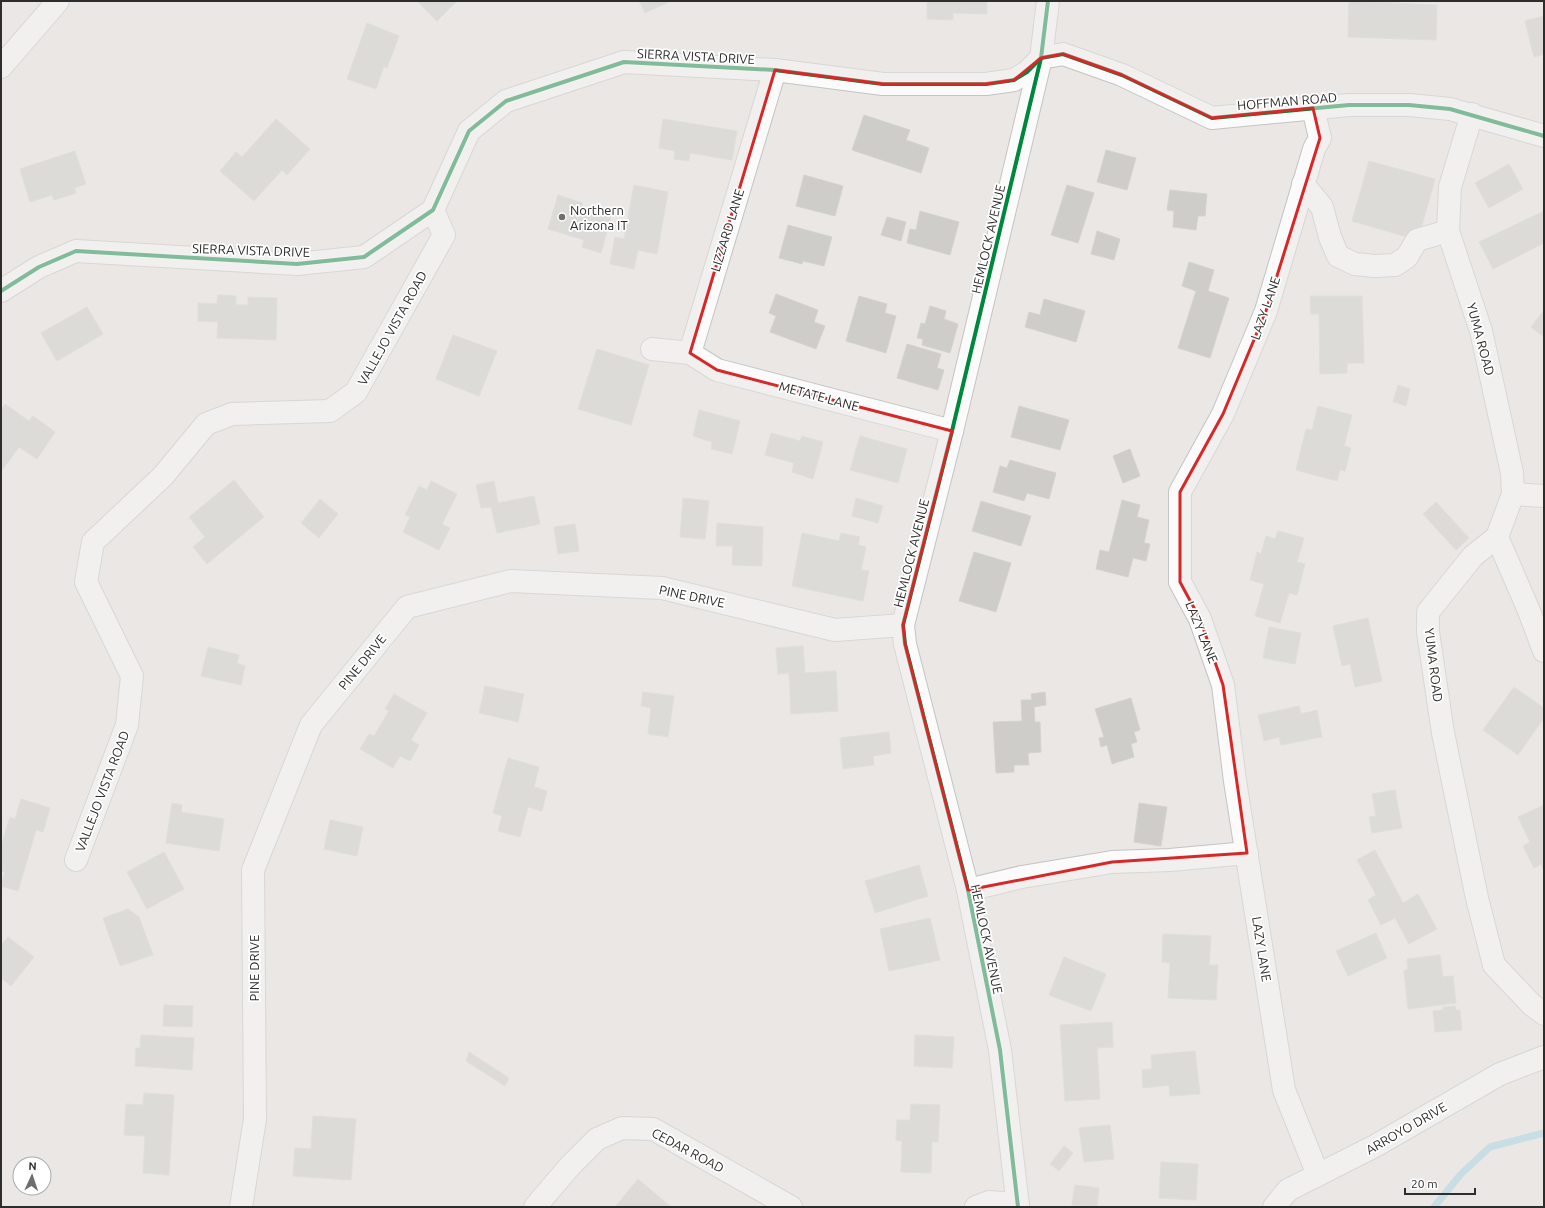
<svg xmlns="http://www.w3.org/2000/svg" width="1545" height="1208" font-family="Ubuntu,sans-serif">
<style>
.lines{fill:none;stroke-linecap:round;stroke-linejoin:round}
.stream{stroke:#9ed2e5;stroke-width:7}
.building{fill:#cfcdca;stroke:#d5d3d0}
.street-casing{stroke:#c4c4c3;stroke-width:24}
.secondary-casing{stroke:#c4c4c3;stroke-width:24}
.street{stroke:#fcfbfb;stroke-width:22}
.secondary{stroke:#fcfbfb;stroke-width:22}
.cycleway-casing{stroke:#fff;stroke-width:6}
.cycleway{stroke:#00873e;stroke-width:4}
.marked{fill:none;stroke:#d62828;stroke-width:3;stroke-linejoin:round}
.poi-dot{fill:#6f6e6d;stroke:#fff;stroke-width:1.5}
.labels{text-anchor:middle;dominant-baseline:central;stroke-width:3.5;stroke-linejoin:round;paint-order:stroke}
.street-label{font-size:13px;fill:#2d2d2d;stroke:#fff}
.poi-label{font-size:13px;fill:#2d2d2d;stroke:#fff;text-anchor:start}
</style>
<rect width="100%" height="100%" fill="#eae7e4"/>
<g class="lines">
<polyline class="stream" points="1434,1207 1461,1174 1490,1147 1544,1133"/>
</g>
<g class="building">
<polygon points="417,1 457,1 437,21"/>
<polygon points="639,1 668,1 669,2 645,13"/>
<polygon points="927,1 987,1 987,14 953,13 953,20 927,19"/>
<polygon points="1349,1 1437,5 1436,40 1348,37"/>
<polygon points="1544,16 1544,54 1534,57 1525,21"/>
<polygon points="367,23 399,36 387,68 384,66 376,89 347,79"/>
<polygon points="864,115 910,130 906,140 929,148 921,173 852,150"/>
<polygon points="276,119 310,149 287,175 282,170 254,201 220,171 236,152 242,157"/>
<polygon points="663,119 737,131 732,160 690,153 689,161 674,159 675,151 659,148"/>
<polygon points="1106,150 1136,158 1127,190 1097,182"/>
<polygon points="75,151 86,184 74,188 76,193 54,200 52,195 30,202 20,169"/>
<polygon points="1369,161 1435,179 1418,240 1352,221"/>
<polygon points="1509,164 1523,189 1489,208 1475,183"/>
<polygon points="804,175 843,186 835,216 796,206"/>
<polygon points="634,185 668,192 657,254 638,250 634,269 610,264 615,237 624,239"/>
<polygon points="1067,185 1094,193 1078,243 1051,235"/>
<polygon points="1170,190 1207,194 1205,216 1198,216 1196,230 1173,227 1174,211 1167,210"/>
<polygon points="558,195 583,203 581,208 611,217 601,253 582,247 584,240 548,229"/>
<polygon points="920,211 959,222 950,255 907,243 910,229 916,230"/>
<polygon points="1544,211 1544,243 1493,269 1479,242"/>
<polygon points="887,217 906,222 901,241 881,235"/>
<polygon points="788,225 832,237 824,266 803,261 802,264 779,258"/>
<polygon points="1097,231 1120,239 1114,260 1091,254"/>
<polygon points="1189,262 1214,270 1208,291 1229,298 1210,358 1178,348 1196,291 1182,286"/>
<polygon points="776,294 818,310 814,322 825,326 816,349 770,332 776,316 769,313"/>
<polygon points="218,295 236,296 236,305 248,305 248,297 277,298 276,340 217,338 218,322 198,321 198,303 217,304"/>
<polygon points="859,296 887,304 885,313 896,316 886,353 846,341"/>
<polygon points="1310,296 1362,296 1364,363 1347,363 1347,373 1320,374 1319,314 1311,314"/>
<polygon points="1044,299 1085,311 1076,342 1025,327 1029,312 1040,315"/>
<polygon points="930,306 946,311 944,319 958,324 950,353 922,345 923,339 917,338 921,323 925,324"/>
<polygon points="87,307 103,334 57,361 41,333"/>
<polygon points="1544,310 1544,337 1531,327"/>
<polygon points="453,335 497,351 479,396 436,379"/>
<polygon points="907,344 941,354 937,368 944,370 938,390 897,378"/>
<polygon points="597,349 649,365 631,425 578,409"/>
<polygon points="1398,385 1410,389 1406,406 1393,402"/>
<polygon points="5,404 29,421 33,416 55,432 37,459 19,447 3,469 1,468 1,411"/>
<polygon points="1019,406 1069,420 1060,450 1011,437"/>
<polygon points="1318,406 1352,415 1344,446 1351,448 1345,471 1340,470 1337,481 1296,470 1306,429 1312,430"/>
<polygon points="699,410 740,421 732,454 711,449 712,442 693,436"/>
<polygon points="771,433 800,441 802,436 823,442 813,479 792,472 794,463 765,455"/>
<polygon points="860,436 907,449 898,483 850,470"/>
<polygon points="1130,449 1140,476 1123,483 1113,456"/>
<polygon points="1010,460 1056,473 1049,499 1027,493 1024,501 993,492 1000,466 1007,468"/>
<polygon points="234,480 264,517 207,564 193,547 205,537 189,517"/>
<polygon points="431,481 457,494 442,524 450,528 439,550 403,532 410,517 405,515 419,486 427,490"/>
<polygon points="494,481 498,503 534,496 540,524 497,533 491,507 481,508 476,485"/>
<polygon points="683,498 709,501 705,539 680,537"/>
<polygon points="856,498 883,506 878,523 852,516"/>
<polygon points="320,499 338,514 319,538 301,523"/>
<polygon points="1122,500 1140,505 1137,517 1149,520 1144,543 1150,544 1146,561 1133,558 1128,577 1096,569 1100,550 1109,552"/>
<polygon points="981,501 1031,516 1021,546 972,531"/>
<polygon points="1436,502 1469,538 1456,550 1423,514"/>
<polygon points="717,523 763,527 762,566 732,565 733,546 716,546"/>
<polygon points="575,524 579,551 558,554 554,527"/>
<polygon points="1278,531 1304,538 1297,562 1305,564 1297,595 1289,593 1280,623 1255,616 1264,584 1250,580 1257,552 1261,554 1266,536 1275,539"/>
<polygon points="802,533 839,541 841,533 860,537 858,545 866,547 861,570 869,571 863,601 792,586"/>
<polygon points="974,552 1011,563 996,612 959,601"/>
<polygon points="1368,618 1382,681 1355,687 1350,664 1342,666 1333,626"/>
<polygon points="1269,627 1301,633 1295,664 1263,658"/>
<polygon points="803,646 805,673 836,671 838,711 791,714 789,673 778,674 776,648"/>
<polygon points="208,647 239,655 237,663 245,666 241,685 201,676"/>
<polygon points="485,686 524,694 518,722 479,713"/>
<polygon points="1514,687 1544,708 1544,718 1518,755 1483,730"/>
<polygon points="643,692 674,696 668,737 648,734 651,708 641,706"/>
<polygon points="1045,692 1046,705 1034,707 1035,722 1040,722 1041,752 1028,753 1029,765 1014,765 1014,772 996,773 993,722 1022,721 1021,700 1032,700 1031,694"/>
<polygon points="394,694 427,713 411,740 419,745 410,761 400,756 393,768 360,749 369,734 374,736 389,711 385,709"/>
<polygon points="1131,698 1140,730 1134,732 1137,742 1131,744 1134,757 1112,764 1107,745 1101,747 1099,738 1104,737 1095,709"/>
<polygon points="1299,706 1301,714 1317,710 1322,737 1281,745 1279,737 1264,741 1258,715"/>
<polygon points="889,732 891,753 873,756 874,765 843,769 840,738"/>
<polygon points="508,758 539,767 534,787 547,791 542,811 528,807 520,837 498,831 502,816 493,813"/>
<polygon points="1395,790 1402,828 1372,833 1369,817 1376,816 1372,794"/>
<polygon points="21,799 50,808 43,832 36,830 18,891 1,886 5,872 1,871 1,847 10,817 15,819"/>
<polygon points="172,803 182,805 181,812 224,819 219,851 166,843"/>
<polygon points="1139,803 1167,807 1161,846 1134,842"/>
<polygon points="1544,805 1544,871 1541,864 1534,868 1523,846 1530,842 1518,817"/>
<polygon points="330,820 363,827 357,856 324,849"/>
<polygon points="1375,850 1403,903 1418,894 1437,929 1409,944 1395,918 1381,925 1368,900 1376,895 1357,860"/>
<polygon points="164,852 184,889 147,909 127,872"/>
<polygon points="919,865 928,896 875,913 865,881"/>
<polygon points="128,909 139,917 153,955 120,966 103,918"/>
<polygon points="930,918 940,960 889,971 880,929"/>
<polygon points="1376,933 1387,958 1348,976 1336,951"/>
<polygon points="1163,934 1211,936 1209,965 1218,965 1216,1000 1168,998 1170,963 1162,962"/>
<polygon points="8,937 34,957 11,986 1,978 1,945"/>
<polygon points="1440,955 1443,977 1453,976 1456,1003 1408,1009 1404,971 1408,969 1407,959"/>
<polygon points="1064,957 1106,974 1091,1011 1049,995"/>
<polygon points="164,1005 193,1006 192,1027 163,1026"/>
<polygon points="1455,1006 1456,1010 1460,1010 1462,1030 1435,1032 1433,1011 1443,1010 1443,1007"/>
<polygon points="1112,1022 1113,1047 1097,1048 1100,1099 1065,1101 1060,1025"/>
<polygon points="141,1035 194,1038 192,1070 135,1066 136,1048 140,1048"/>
<polygon points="915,1035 954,1037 952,1068 914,1066"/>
<polygon points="1195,1051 1200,1094 1170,1096 1169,1085 1143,1088 1142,1070 1152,1069 1151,1055"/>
<polygon points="469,1052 509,1078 505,1086 466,1061"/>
<polygon points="144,1093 174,1095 169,1175 143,1173 145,1136 124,1135 126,1104 143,1105"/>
<polygon points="911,1104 940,1105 938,1142 932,1142 931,1173 901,1172 902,1141 896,1140 897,1120 910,1120"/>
<polygon points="313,1116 356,1119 351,1180 293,1176 295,1148 311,1149"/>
<polygon points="1110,1125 1114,1159 1084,1162 1079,1128"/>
<polygon points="1064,1146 1073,1153 1059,1171 1050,1164"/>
<polygon points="1161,1162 1198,1164 1196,1200 1159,1198"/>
<polygon points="638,1179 671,1207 615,1207"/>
<polygon points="1075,1185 1099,1188 1097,1207 1072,1205"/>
</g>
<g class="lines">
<g class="street-casing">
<g id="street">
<polyline points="1313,108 1320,138 1314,149 1266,311 1223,414 1180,492 1180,582 1200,619 1223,685 1235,781 1284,1090 1318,1175"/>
<polyline points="1472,114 1450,187 1448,231 1481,331 1512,473 1513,494 1497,537 1473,556 1428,612 1428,632 1443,733 1477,898 1494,965 1532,1005 1544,1014"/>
<polyline points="1303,184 1322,207 1330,237 1338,256 1355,264 1375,266 1395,265 1407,257 1417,240 1448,231"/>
<polyline points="1,291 39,267 76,251 297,264 364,257 433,210 469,131 506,101 624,62 775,70 883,84 986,84 1014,80 1027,72 1041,58 1063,54 1122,75 1212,118 1349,105 1409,105 1450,109 1544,136"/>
<polyline points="652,349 690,353 775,70"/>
<polyline points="690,353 717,370 952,431"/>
<polyline points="1513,494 1544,496"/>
<polyline points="1497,537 1529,611 1544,651"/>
<polyline points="76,860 127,725 132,676 86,582 93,542 163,476 206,424 232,414 330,411 356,392 444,235 433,210"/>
<polyline points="968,890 1022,877 1112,862 1170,860 1247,853"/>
<polyline points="241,1207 255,1119 253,870 311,725 407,607 511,581 662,588 835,630 903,625"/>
<polyline points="535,1207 570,1166 597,1139 622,1128 653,1129 791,1207"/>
<polyline points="976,1207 989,1202 1018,1204"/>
<polyline points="1018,1207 1000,1050 968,890 905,644 903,625 952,431 1041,58 1048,1"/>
<polyline points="1274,1207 1288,1190 1375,1146 1500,1074 1544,1057"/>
</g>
</g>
<g class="secondary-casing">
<polyline id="secondary" points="1,67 58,1"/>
</g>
<use href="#street" class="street"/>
<use href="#secondary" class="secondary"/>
<g class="cycleway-casing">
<g id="cycleway">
<polyline points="1,291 39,267 76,251 297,264 364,257 433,210 469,131 506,101 624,62 775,70 883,84 986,84 1014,80 1027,72 1041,58 1063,54 1122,75 1212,118 1349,105 1409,105 1450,109 1544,136"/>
<polyline points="1018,1207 1000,1050 968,890 905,644 903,625 952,431 1041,58 1048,1"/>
</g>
</g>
<use href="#cycleway" class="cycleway"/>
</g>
<path d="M0 0H1545V1208H0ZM 1063,54 L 1122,75 L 1212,118 L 1313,108 L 1320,138 L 1266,311 L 1223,414 L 1180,492 L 1180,582 L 1200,619 L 1223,685 L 1247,853 L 1112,862 L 968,890 L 905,644 L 903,625 L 952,431 L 717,370 L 690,353 L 775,70 L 883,84 L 986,84 L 1014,80 L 1041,58 Z" fill="#eae7e4" fill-opacity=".55" fill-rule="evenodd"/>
<path class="marked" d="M 1063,54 L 1122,75 L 1212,118 L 1313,108 L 1320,138 L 1266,311 L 1223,414 L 1180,492 L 1180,582 L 1200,619 L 1223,685 L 1247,853 L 1112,862 L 968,890 L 905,644 L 903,625 L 952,431 L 717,370 L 690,353 L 775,70 L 883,84 L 986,84 L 1014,80 L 1041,58 Z"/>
<circle class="poi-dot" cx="562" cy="217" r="4"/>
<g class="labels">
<g class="street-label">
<text transform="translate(696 56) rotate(3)">SIERRA VISTA DRIVE</text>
<text transform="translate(1287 101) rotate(-5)">HOFFMAN ROAD</text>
<text transform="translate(727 230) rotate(-73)">LIZZARD LANE</text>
<text transform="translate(988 239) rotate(-77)">HEMLOCK AVENUE</text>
<text transform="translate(251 250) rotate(2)">SIERRA VISTA DRIVE</text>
<text transform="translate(1265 308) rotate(-71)">LAZY LANE</text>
<text transform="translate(392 328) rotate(-61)">VALLEJO VISTA ROAD</text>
<text transform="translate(1481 339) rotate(75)">YUMA ROAD</text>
<text transform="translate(819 396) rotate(15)">METATE LANE</text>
<text transform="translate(911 553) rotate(-76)">HEMLOCK AVENUE</text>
<text transform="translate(692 596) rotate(12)">PINE DRIVE</text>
<text transform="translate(1202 632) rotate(68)">LAZY LANE</text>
<text transform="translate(362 662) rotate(-51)">PINE DRIVE</text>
<text transform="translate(1434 665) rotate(83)">YUMA ROAD</text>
<text transform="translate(102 791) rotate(-69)">VALLEJO VISTA ROAD</text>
<text transform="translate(987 939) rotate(78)">HEMLOCK AVENUE</text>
<text transform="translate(1262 949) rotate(81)">LAZY LANE</text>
<text transform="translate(254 968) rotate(-90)">PINE DRIVE</text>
<text transform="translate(1406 1128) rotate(-30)">ARROYO DRIVE</text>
<text transform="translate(688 1150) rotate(28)">CEDAR ROAD</text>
</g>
<g class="poi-label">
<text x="570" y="210">Northern<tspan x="570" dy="15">Arizona IT</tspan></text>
</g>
</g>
<rect width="1545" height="1208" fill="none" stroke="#2d2d2d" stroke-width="4"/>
<g transform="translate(32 1176) rotate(3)"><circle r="19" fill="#ffffff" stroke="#ababab"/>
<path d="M0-3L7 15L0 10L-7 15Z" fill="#6f6e6d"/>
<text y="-6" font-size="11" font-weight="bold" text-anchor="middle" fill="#2d2d2d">N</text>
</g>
<path d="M1405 1188v6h70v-6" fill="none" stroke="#2d2d2d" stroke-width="2"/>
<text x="1411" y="1188" font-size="12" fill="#2d2d2d" stroke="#ffffff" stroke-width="3" paint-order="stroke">20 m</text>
</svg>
